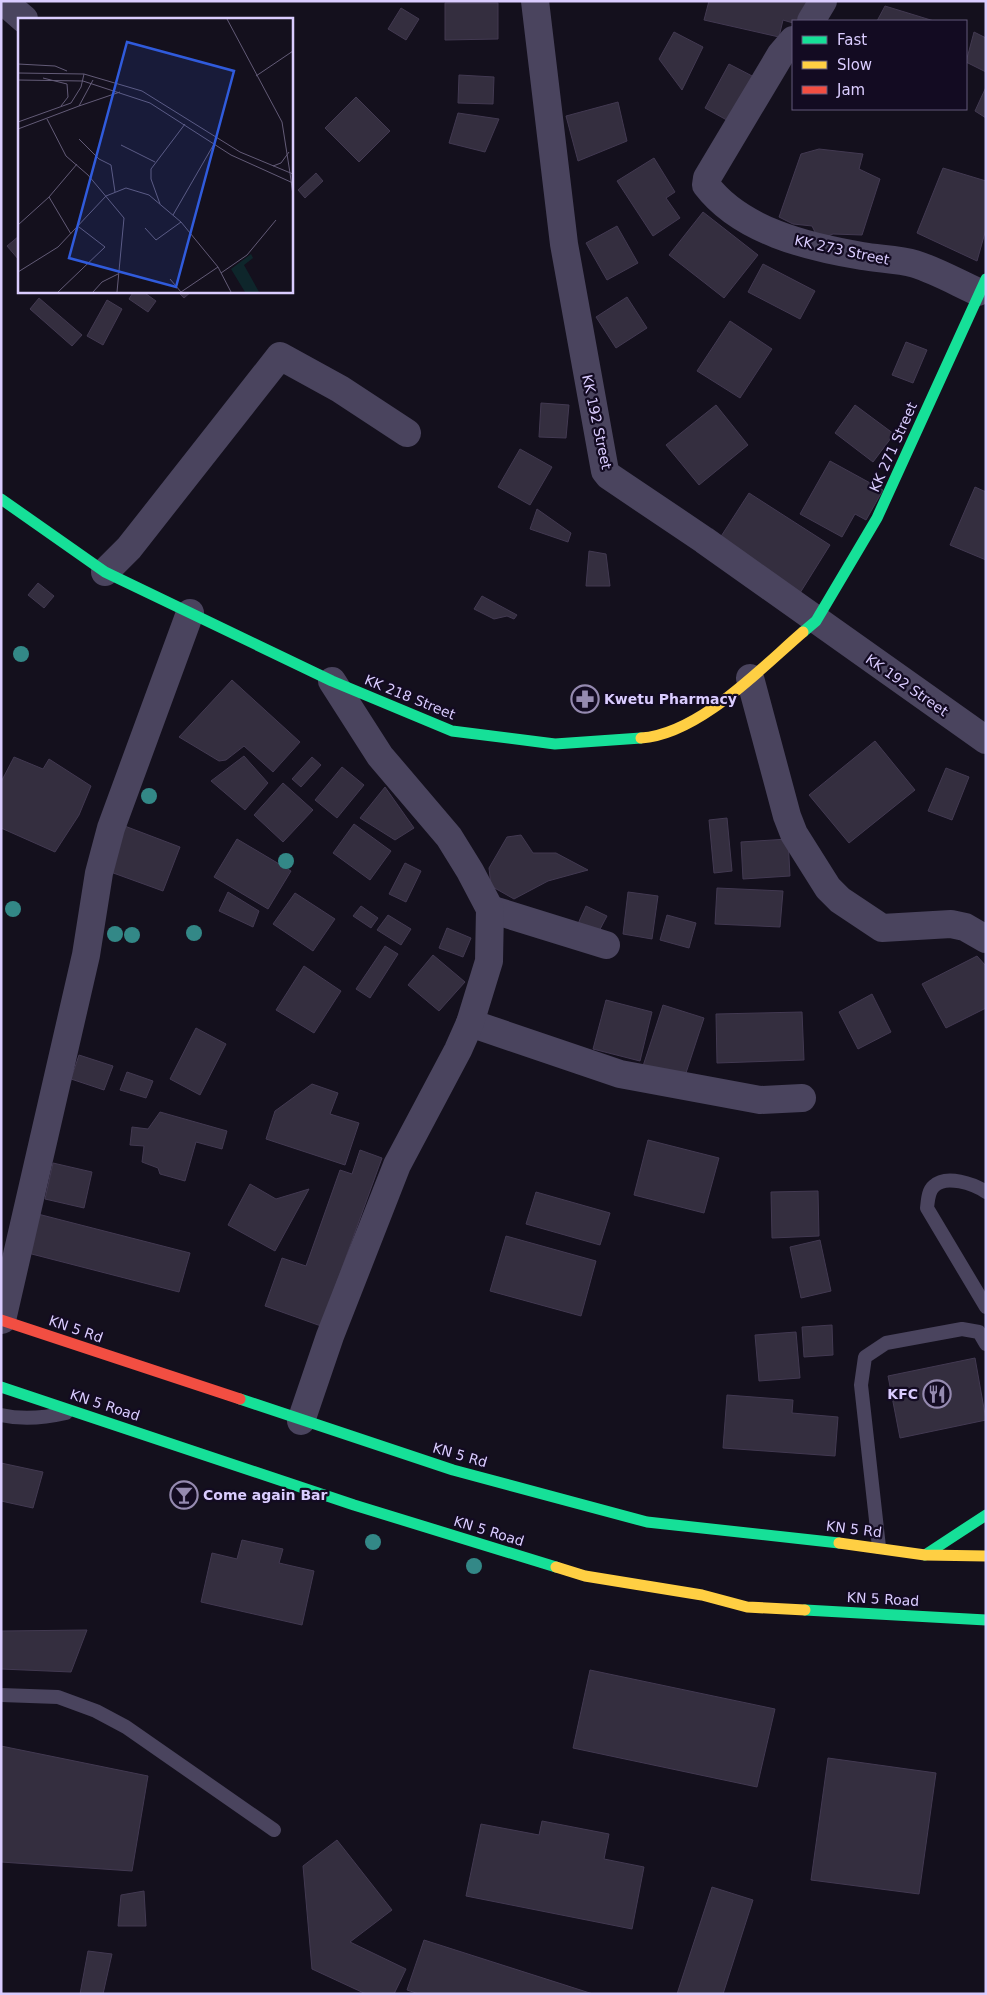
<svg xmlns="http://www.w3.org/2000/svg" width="987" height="1995" font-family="'DejaVu Sans',sans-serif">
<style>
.building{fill:#342e3f;stroke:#423951}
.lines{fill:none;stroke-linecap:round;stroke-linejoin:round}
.lane{stroke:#4a445e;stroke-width:14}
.street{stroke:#4a445e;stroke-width:28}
.fast{stroke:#16e098;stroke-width:11}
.slow{stroke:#ffcf43;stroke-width:11}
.jam{stroke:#f24e42;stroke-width:11}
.tree{fill:#338887}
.labels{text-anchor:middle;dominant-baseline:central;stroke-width:4.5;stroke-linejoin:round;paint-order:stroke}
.street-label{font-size:14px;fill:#daccff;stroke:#130b22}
.poi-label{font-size:14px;font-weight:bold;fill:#daccff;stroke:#130b22;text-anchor:start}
.inset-road{fill:none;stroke:#635b77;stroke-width:1}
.view{fill:#305bdc;fill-opacity:0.15;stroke:#305bdc;stroke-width:2.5}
.inset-edge{fill:none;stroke:#daccff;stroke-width:2.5}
</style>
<rect width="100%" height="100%" fill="#14101d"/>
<g class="building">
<polygon points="709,1 807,1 802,21 793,23 783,20 779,37 704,20"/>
<polygon points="445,3 498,3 498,39 445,40"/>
<polygon points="885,6 934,21 877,21"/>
<polygon points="401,8 419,19 406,40 388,29"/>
<polygon points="674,32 703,47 682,90 659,59"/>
<polygon points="974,32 986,38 986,72 966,62"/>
<polygon points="729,64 758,79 734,124 705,108"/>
<polygon points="459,75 494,77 493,104 458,103"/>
<polygon points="986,87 986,118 975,111"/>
<polygon points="356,97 390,131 359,162 325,128"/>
<polygon points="618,102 627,141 578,161 566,116"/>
<polygon points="458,113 499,119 485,152 449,143"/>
<polygon points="819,149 863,154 859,169 880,179 862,235 833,234 819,240 812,226 793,224 779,217 801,154"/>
<polygon points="654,158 675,192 666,198 680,218 653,236 617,181"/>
<polygon points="943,168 986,181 986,229 977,261 917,233"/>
<polygon points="316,173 323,181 305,198 298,190"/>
<polygon points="703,212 758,255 724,298 669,255"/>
<polygon points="617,226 638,263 607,280 586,243"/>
<polygon points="19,236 19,260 7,246"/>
<polygon points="763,264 815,291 800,319 748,292"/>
<polygon points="134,291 142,291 156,301 148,312 129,299"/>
<polygon points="177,291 192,291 184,298"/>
<polygon points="627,297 647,328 616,348 596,317"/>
<polygon points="39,298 82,335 72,346 30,309"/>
<polygon points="107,300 122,309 103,345 87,336"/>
<polygon points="730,321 772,349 740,398 697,371"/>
<polygon points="906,342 927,350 913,383 892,375"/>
<polygon points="541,403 569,405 566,438 539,437"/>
<polygon points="716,405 748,445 699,485 666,445"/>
<polygon points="855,405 894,434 873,462 835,433"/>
<polygon points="520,449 552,467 530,505 498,487"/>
<polygon points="830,461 883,490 866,520 855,514 842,537 800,514"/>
<polygon points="975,487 986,492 986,560 950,545"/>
<polygon points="749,493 830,545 800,593 718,541"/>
<polygon points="537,509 571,533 568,542 530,529"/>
<polygon points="589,551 606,554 610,586 586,586"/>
<polygon points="38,583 54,596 44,608 28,595"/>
<polygon points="482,596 517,615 514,619 507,616 494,619 474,609"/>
<polygon points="232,680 300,742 273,772 244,746 226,760 219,761 179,737"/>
<polygon points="875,741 915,790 849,843 809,795"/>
<polygon points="244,756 268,783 245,810 211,781"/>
<polygon points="14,757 43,769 49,759 91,786 79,815 55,852 1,828 1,782"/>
<polygon points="312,757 321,765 301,787 292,779"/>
<polygon points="342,767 364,785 337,818 315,800"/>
<polygon points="946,768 969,777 952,820 928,811"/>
<polygon points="283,783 313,810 283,842 254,815"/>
<polygon points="385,787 414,828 395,840 360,818"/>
<polygon points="727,818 732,871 714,873 709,820"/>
<polygon points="354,824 391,851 370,880 333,853"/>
<polygon points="122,825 180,847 163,891 105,870"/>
<polygon points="521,835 533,853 556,853 588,870 548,881 514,899 491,886 489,868 507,837"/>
<polygon points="237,839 291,871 268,909 214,877"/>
<polygon points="788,839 790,876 743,879 741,842"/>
<polygon points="405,863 421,871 406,902 389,894"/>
<polygon points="717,888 783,891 780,927 715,924"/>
<polygon points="228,892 259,911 253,927 219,911"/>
<polygon points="628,892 658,896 652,939 623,934"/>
<polygon points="295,893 335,919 313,951 273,924"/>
<polygon points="361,906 378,918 371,928 353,916"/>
<polygon points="586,906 607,916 597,935 577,926"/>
<polygon points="388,915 411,929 401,945 377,930"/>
<polygon points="667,915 696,923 689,948 660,940"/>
<polygon points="447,928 471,938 463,957 439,948"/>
<polygon points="385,946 398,954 370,998 356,989"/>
<polygon points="433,955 465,982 439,1011 408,985"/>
<polygon points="977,956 986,966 986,1008 946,1028 922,984"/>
<polygon points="304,966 341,991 314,1033 276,1010"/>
<polygon points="872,994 891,1032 858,1049 839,1012"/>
<polygon points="606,1000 652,1012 640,1061 593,1049"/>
<polygon points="663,1005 704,1018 684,1079 643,1066"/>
<polygon points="802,1012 804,1060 717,1063 716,1014"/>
<polygon points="196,1028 226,1044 200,1095 170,1079"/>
<polygon points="79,1055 113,1066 104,1090 71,1079"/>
<polygon points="127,1072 153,1081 146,1098 120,1090"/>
<polygon points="312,1084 338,1093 330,1114 359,1123 345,1165 266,1139 275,1111"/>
<polygon points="160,1112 227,1131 222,1149 196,1142 185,1181 160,1174 158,1168 142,1162 144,1146 130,1145 132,1127 148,1129"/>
<polygon points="648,1140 719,1158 704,1213 634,1195"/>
<polygon points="360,1150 382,1158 321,1326 265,1306 282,1258 306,1266 340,1170 352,1174"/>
<polygon points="53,1163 92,1172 84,1208 45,1199"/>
<polygon points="250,1184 276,1199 309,1189 275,1251 228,1225"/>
<polygon points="818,1191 819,1236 772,1238 771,1192"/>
<polygon points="536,1192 610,1213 600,1245 526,1224"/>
<polygon points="30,1212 190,1253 179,1292 20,1251"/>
<polygon points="506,1236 596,1261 581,1316 490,1291"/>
<polygon points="820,1240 831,1291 801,1298 790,1247"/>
<polygon points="832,1325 833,1355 804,1357 802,1327"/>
<polygon points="796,1332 800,1378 759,1381 755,1335"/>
<polygon points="975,1358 986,1420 900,1438 888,1376"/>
<polygon points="727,1395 793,1400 792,1413 838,1417 835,1456 723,1448"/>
<polygon points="1,1463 43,1472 33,1508 1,1501"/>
<polygon points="242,1540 283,1549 279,1563 314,1571 302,1625 201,1602 212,1553 237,1559"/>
<polygon points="87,1630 71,1672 1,1669 2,1631"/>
<polygon points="590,1670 775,1709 757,1787 573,1748"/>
<polygon points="1,1746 148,1776 132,1871 1,1862"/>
<polygon points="828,1758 936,1773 919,1894 811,1880"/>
<polygon points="542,1821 609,1834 604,1859 644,1867 632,1929 466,1896 481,1824 539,1835"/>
<polygon points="337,1840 392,1910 350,1942 406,1969 394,1994 366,1994 312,1969 303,1866"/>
<polygon points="712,1887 753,1900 723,1994 677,1994"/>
<polygon points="144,1891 146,1926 118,1926 121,1895"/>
<polygon points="424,1940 593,1994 419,1994 407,1990"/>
<polygon points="88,1951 112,1954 103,1994 80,1994"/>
</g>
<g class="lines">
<g class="lane">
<path d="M 986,1192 C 974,1184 946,1174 934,1186 C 928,1191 928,1200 927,1208 L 986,1307"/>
<path d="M 1,1415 C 23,1420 44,1418 66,1413"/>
<polyline points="879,1547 861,1385 865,1357 886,1343 962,1329 979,1332 986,1344"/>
<polyline points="1,1695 58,1697 96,1711 126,1727 274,1830"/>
</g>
<g class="street">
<polyline points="3,1 24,19"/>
<polyline points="535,1 564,244 605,471 609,476 704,540 986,740"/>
<polyline points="811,21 823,1"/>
<path d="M 793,40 L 781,54 L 707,178 L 706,185 C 741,231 808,247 862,256 C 879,259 899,259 915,264 C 937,271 958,283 978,292"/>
<polyline points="105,572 129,548 280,356 340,389 407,433"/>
<polyline points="750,678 787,816 794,834 828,888 840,900 882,928 951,924 965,927 986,939"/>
<polyline points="490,909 606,945"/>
<polyline points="470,1023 620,1074 760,1100 802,1098"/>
<polyline points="2,1320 86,955 99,873 111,828 190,613"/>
<polyline points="301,1421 330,1336 397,1165 458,1050 470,1023 489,961 490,909 470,871 449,837 380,756 332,681"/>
</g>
<g class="fast">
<polyline points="1,499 105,572 332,681 452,731 555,744 641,738"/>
<polyline points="803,632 816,621 877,518 986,279"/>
<polyline points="1,1387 354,1505 556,1567"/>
<polyline points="240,1399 453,1470 647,1522 839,1543"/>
<polyline points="925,1555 986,1515"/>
<polyline points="805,1610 986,1620"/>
</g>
<g class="slow">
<path d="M 641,738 C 699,734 760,669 803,632"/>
<polyline points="839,1543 925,1555 986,1556"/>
<polyline points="556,1567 585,1576 702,1595 747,1607 805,1610"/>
</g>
<polyline class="jam" points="1,1320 240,1399"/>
</g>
<g class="tree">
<circle cx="21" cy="654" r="8"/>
<circle cx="149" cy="796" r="8"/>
<circle cx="286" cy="861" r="8"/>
<circle cx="13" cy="909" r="8"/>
<circle cx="194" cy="933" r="8"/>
<circle cx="115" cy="934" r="8"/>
<circle cx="132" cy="935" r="8"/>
<circle cx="373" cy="1542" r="8"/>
<circle cx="474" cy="1566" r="8"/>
</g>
<defs>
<g id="pharmacy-ring" transform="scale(1.4375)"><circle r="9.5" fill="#130b22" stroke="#958ab0" stroke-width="1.5"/><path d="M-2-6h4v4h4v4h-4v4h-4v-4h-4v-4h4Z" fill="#958ab0"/></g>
<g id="restaurant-ring" transform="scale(1.4375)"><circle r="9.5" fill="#130b22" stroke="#958ab0" stroke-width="1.5"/><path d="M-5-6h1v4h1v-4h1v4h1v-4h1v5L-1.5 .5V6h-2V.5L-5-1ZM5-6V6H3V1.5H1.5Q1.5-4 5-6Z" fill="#958ab0"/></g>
<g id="bar-ring" transform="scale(1.4375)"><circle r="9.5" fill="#130b22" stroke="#958ab0" stroke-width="1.5"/><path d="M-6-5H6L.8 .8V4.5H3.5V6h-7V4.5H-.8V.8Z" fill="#958ab0"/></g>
</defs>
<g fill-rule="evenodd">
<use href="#pharmacy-ring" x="585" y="699"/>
<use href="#restaurant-ring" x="937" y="1394"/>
<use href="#bar-ring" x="184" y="1495"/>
</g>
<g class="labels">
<g class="street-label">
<text transform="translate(842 250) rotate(12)">KK 273 Street</text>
<text transform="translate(597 422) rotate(78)">KK 192 Street</text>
<text transform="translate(893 447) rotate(-66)">KK 271 Street</text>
<text transform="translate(907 685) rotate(35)">KK 192 Street</text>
<text transform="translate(410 697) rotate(22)">KK 218 Street</text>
<text transform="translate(76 1329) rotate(19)">KN 5 Rd</text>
<text transform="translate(105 1405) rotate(18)">KN 5 Road</text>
<text transform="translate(460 1455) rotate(16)">KN 5 Rd</text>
<text transform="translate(854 1529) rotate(7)">KN 5 Rd</text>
<text transform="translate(489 1531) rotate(17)">KN 5 Road</text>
<text transform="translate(883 1599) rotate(3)">KN 5 Road</text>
</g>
<g class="poi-label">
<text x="604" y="699">Kwetu Pharmacy</text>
<text x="918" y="1394" text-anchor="end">KFC</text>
<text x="203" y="1495">Come again Bar</text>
</g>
</g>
<g transform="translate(18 18)">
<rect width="275" height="275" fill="#14101d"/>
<path d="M 233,236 L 235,240 L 226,247 L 241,274 L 227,274 L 213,251 Z" fill="#0e262b"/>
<path class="inset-road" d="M 209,1 L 264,104 L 272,155M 0,46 L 37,48 L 49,53M 0,55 L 66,56M 238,58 L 275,33M 25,60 L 49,66 L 50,79 L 43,88M 0,62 L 65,63M 65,63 L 132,85 L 213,137 L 275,165M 61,88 L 102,74M 29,101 L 48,138 L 70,157 L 106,200 L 99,274M 0,104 L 53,85 L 63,69 L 66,56 L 124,73 L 222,134 L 275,156M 0,111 L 61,88 L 75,62M 61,121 L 81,141 L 93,147 L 97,174M 103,127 L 137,144M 255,148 L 263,145 L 271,134M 272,155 L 275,177M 31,179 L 53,216M 142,186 L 133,161 L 133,151 L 167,106M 155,197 L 196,126M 0,207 L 31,179 L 59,146M 127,210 L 138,222 L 163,204M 0,254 L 40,229 L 88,178 L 108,170 L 131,177 L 163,204 L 200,249 L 213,274M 203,255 L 229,237 L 258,202M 152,261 L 163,274 L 200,249M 40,274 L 87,229 L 61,209M 75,274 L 84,264 L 100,256"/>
<path class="view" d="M 109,24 L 216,53 L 158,269 L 51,240 Z"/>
<rect width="275" height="275" class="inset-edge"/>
</g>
<rect width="987" height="1995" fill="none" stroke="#daccff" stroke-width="5"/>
<rect x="792" y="20" width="175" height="90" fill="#130b22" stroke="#63587a"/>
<rect x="802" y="36" width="25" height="8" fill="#16e098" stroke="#63587a"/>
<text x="837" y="45" font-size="15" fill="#daccff">Fast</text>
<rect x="802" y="61" width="25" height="8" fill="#ffcf43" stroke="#63587a"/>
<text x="837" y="70" font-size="15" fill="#daccff">Slow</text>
<rect x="802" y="86" width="25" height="8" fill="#f24e42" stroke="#63587a"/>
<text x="837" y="95" font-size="15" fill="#daccff">Jam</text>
</svg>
